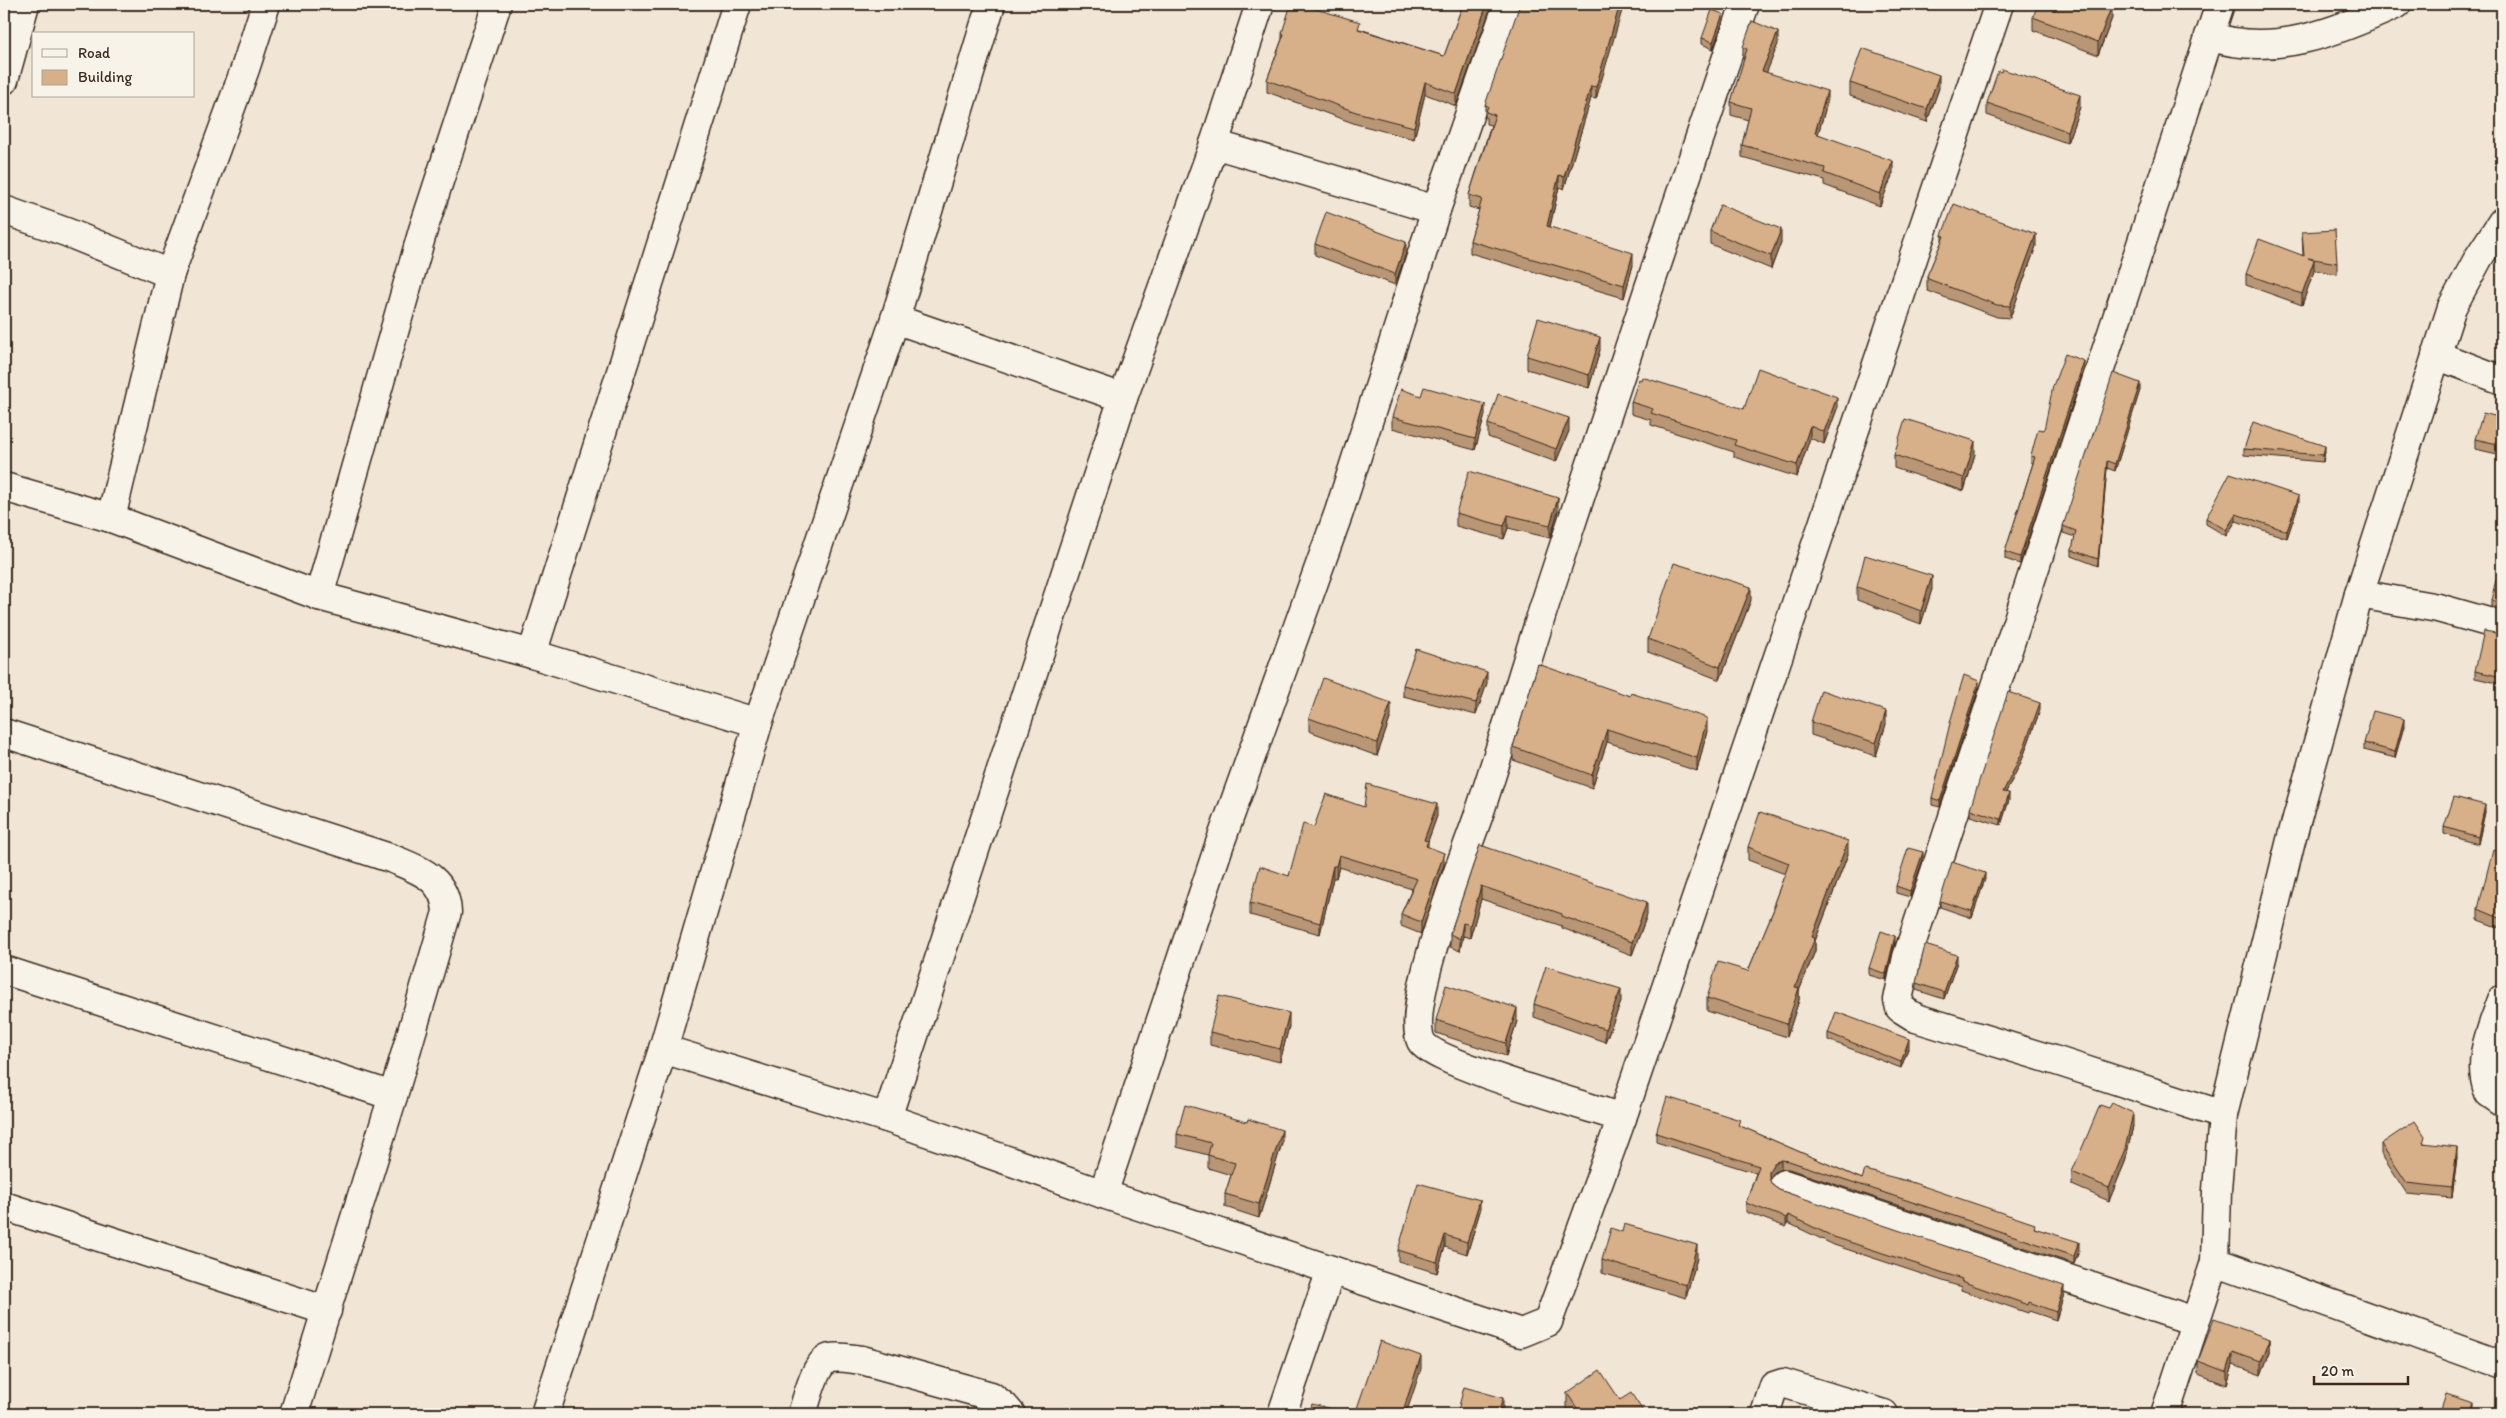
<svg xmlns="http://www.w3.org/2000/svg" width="2506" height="1418" font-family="Itim,sans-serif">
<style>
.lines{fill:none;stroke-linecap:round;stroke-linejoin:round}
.minor-casing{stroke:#3b2a1e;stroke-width:31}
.minor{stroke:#f7f3e8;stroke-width:28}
.wall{fill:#b99675;stroke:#3b2a1e}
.shaded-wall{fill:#967a5f;stroke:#3b2a1e}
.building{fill:#d7af88;stroke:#3b2a1e}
</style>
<rect width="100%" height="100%" fill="#f1e5d5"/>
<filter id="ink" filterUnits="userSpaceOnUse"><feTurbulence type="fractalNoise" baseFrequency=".02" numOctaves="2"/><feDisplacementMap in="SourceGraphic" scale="10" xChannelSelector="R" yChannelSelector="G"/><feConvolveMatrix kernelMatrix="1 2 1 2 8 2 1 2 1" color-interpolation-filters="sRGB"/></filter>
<g filter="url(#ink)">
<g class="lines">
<g class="minor-casing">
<g id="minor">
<polyline points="2220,4 1907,957 1898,1000 1900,1008 1916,1018 2060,1062 2223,1115"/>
<path d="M 2209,36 C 2273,58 2339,31 2397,4"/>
<polyline points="4,80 25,4"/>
<polyline points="1214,144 1436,210"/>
<polyline points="4,210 66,232 170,274"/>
<polyline points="895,319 1123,398"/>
<polyline points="2436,355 2502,380"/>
<polyline points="4,487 111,518 319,596 532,654 758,723"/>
<polyline points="111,518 170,274 245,69 266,4"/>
<polyline points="2359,594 2438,608 2502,626"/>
<polyline points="319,596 423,230 497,4"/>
<polyline points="532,654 737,4"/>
<path d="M 4,733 L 393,859 C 421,871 445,878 447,912 L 393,1096 L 294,1414"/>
<polyline points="4,970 393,1096"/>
<path d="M 2502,1000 C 2491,1031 2476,1061 2489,1093 L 2502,1102"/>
<polyline points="663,1049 887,1118 1103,1194 1521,1333 1548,1322 1622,1118 1999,4"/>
<polyline points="887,1118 1123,398 1214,144 1260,4"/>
<path d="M 1622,1118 C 1590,1107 1432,1063 1421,1041 C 1404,1005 1465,855 1479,814 C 1505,735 1528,655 1554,576 C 1616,385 1680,194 1745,4"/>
<polyline points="1784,1184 2194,1321"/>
<polyline points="1103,1194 1219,846 1339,512 1436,210 1508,4"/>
<polyline points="4,1206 327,1311"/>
<polyline points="2215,1262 2502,1365"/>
<polyline points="545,1414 663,1049 758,723 895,319 991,4"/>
<path d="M 802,1414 C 807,1400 815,1360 831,1358 C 841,1356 852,1359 862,1360 L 991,1396 L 1005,1407 L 1011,1414"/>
<polyline points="1282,1414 1331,1270"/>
<polyline points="1765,1414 1774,1386 1783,1383 1884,1414"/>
<polyline points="2165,1414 2215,1262 2217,1190 2223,1115 2291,840 2359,594 2452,307 2479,257 2502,222"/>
</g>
</g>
<use href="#minor" class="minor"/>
</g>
<g class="wall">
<polygon points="1463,4 1492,4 1456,106 1425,94 1414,139 1356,124 1267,92 1267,80 1282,39 1282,33 1360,29 1444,56"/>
<polygon points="1620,14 1596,99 1591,98 1564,189 1559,187 1550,227 1633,265 1624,298 1470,253 1470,241 1479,210 1469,207 1469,195 1491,125 1486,124 1486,117 1485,117 1485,105"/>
<polygon points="2033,17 2112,18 2098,55 2033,30"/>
<polygon points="1723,21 1713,49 1702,44 1702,38"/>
<polygon points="1778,44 1766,73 1827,103 1818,134 1893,173 1880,206 1824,185 1824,180 1742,157 1742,145 1748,120 1731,115 1731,102 1744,60 1743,59 1743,47"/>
<polygon points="1850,83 1939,88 1927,122 1850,96"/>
<polygon points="1987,103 2080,107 2067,143 1987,115"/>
<polygon points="2501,120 2502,120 2502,129 2501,127"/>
<polygon points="1710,231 1781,242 1771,269 1710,244"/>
<polygon points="2302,232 2337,263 2337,274 2314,270 2302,305 2246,285 2246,274 2303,255"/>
<polygon points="1942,235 2036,246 2010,318 1997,317 1928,291 1927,288 1927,276 1942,241"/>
<polygon points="1315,244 1406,253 1395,285 1315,255"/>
<polygon points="1600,350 1589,388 1527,369 1527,356"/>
<polygon points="2084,368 2020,564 2005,559 2005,552 2033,463 2031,462 2031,456 2044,430"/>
<polygon points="2140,390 2115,471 2107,468 2098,566 2072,556 2072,550 2075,537 2063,533 2063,526"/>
<polygon points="1631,402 1744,409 1837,409 1824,444 1810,438 1797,477 1734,457 1734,452 1651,425 1651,420 1631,414"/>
<polygon points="1485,415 1475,450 1392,428 1392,417"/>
<polygon points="2502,418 2502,455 2475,449 2475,439"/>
<polygon points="1488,424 1569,431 1556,462 1488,437"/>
<polygon points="2244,449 2325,452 2323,462 2244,455"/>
<polygon points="1975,454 1964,491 1894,468 1894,455"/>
<polygon points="2299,502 2287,538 2236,521 2226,536 2206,524 2206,518"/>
<polygon points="1558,511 1550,538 1508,528 1504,539 1456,526 1456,513"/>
<polygon points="2502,581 2502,611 2491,607 2491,600"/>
<polygon points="1857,587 1932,589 1921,624 1857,600"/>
<polygon points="1751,600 1720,680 1648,652 1648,639"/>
<polygon points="2502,634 2502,684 2475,678 2475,671"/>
<polygon points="1538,664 1707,731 1697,771 1607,742 1592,788 1513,760 1513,747"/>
<polygon points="1487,683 1476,715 1403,696 1403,685"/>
<polygon points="1979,687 1940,807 1932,805 1932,798"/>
<polygon points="2040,710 2022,760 2006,792 2009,800 2001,825 1970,816 1970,809"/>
<polygon points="1391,716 1377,756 1309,731 1309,718"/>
<polygon points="1811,722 1886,724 1876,756 1811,735"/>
<polygon points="2404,726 2395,758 2364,750 2364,743"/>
<polygon points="1364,807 1437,816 1428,841 1428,847 1444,865 1421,934 1401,926 1401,914 1412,889 1339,867 1336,878 1333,878 1320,934 1250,915 1250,903 1289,876 1314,827"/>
<polygon points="2485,812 2478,844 2444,834 2444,827"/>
<polygon points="1480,845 1647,915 1632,955 1562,928 1562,926 1481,899 1470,938 1463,936 1460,951 1450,947 1450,934"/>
<polygon points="1748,847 1848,854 1815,941 1815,951 1799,991 1799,1000 1787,1037 1707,1011 1707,998 1748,971 1774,909 1774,903 1785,874 1748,860"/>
<polygon points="2502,851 2502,929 2478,920 2478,909"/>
<polygon points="1923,859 1910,897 1896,893 1896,886"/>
<polygon points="1985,879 1972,918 1940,907 1940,901"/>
<polygon points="1895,942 1886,980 1869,975 1869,968"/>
<polygon points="1957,962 1944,999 1916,990 1916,983"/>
<polygon points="1621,1002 1605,1042 1534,1017 1534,1004"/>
<polygon points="1436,1020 1517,1021 1506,1056 1436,1033"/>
<polygon points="1289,1026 1280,1062 1210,1045 1210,1032"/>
<polygon points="1828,1033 1909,1046 1901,1068 1828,1040"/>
<polygon points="1740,1126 1862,1179 2035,1228 2079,1251 2074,1264 1789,1169 1781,1169 1774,1172 1769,1179 1772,1185 1779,1190 2064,1294 2056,1320 2029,1311 2028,1313 1961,1290 1961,1287 1834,1245 1788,1223 1786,1227 1746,1212 1746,1203 1756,1173 1656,1142 1656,1133"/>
<polygon points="2133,1126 2125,1162 2109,1201 2072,1185 2072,1172"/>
<polygon points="1177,1134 1282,1143 1259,1218 1225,1207 1225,1194 1231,1175 1208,1168 1208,1155 1177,1147"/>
<polygon points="2425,1143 2457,1157 2452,1198 2407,1194 2381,1154 2381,1144"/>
<polygon points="1480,1211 1467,1254 1445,1247 1437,1273 1398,1261 1398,1250"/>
<polygon points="1697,1258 1686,1298 1602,1273 1602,1260"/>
<polygon points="2270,1339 2270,1352 2261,1375 2233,1365 2227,1385 2198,1374 2198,1361"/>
<polygon points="1567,1393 1620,1400 1645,1414 1568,1414 1567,1412"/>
</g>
<g class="shaded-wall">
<polygon points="1487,4 1492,4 1456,106 1456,94"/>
<polygon points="1620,4 1624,4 1596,99 1596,87"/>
<polygon points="2112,5 2112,18 2098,55 2098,42"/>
<polygon points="1723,14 1723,21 1713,49 1713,42"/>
<polygon points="1778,32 1778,44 1762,84 1762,71"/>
<polygon points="1939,75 1939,88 1927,122 1927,109"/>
<polygon points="1425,82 1425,94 1414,139 1414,127"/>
<polygon points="1591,86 1591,98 1564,189 1564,177"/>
<polygon points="1827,91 1827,103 1815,145 1815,133"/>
<polygon points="2080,95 2080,107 2067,143 2067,131"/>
<polygon points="1893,161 1893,173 1880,206 1880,194"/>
<polygon points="1559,175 1559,187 1547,238 1547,226"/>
<polygon points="1781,229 1781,242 1771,269 1771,256"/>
<polygon points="2036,234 2036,246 2010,318 2010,306"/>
<polygon points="1406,242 1406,253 1395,285 1395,274"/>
<polygon points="1633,253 1633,265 1624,298 1624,285"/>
<polygon points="2314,260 2314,271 2302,305 2302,294"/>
<polygon points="1600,337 1600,350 1589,388 1589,375"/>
<polygon points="2084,361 2084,368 2020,564 2020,557"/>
<polygon points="2140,383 2140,390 2115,471 2115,464"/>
<polygon points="1837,397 1837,409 1824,444 1824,432"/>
<polygon points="1485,404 1485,415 1475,450 1475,439"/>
<polygon points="1569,418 1569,431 1556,462 1556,449"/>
<polygon points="1810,426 1810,438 1797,477 1797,465"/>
<polygon points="1975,441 1975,454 1964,491 1964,478"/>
<polygon points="2325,446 2325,452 2323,462 2323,455"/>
<polygon points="2107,461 2107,468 2098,566 2098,559"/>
<polygon points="2299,496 2299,502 2287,538 2287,531"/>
<polygon points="1558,498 1558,511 1550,538 1550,525"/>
<polygon points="2236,514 2236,521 2226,536 2226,530"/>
<polygon points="1508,515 1508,528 1504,539 1504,526"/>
<polygon points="1932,576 1932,589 1921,624 1921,611"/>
<polygon points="1751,587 1751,600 1720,680 1720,667"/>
<polygon points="1487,672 1487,683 1476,715 1476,703"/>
<polygon points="1979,681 1979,687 1940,807 1940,801"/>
<polygon points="1391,703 1391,716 1377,756 1377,743"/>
<polygon points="2040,703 2040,710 2022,760 2003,798 2003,792"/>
<polygon points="1886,711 1886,724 1876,756 1876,743"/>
<polygon points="1707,718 1707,731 1697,771 1697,758"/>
<polygon points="2404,719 2404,726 2395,758 2395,752"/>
<polygon points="1607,729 1607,742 1592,788 1592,775"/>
<polygon points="2009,793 2009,800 2001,825 2001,819"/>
<polygon points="1437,804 1437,816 1424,852 1424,840"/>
<polygon points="2485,805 2485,812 2478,844 2478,837"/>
<polygon points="1848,841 1848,854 1815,941 1815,951 1799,991 1799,1000 1787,1037 1787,1024 1795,987 1812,937"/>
<polygon points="1923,852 1923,859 1910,897 1910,891"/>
<polygon points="1444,853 1444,865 1421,934 1421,922"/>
<polygon points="1339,855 1339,867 1336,878 1336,866"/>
<polygon points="1333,866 1333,878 1320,934 1320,923"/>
<polygon points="1985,873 1985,879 1972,918 1972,911"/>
<polygon points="1481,886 1481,899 1470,938 1470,925"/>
<polygon points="1647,902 1647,915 1632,955 1632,942"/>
<polygon points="1463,923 1463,936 1460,951 1460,939"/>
<polygon points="1895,936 1895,942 1886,980 1886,974"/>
<polygon points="1957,955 1957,962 1944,999 1944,992"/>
<polygon points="1621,989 1621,1002 1605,1042 1605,1029"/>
<polygon points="1517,1008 1517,1021 1506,1056 1506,1043"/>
<polygon points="1289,1013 1289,1026 1280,1062 1280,1049"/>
<polygon points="1909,1039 1909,1046 1901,1068 1901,1062"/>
<polygon points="2133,1113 2133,1126 2125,1162 2109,1201 2109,1188"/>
<polygon points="1282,1130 1282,1143 1259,1218 1259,1204"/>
<polygon points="2457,1147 2457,1157 2452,1198 2452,1188"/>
<polygon points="1781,1160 1781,1169 1774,1172 1769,1180 1769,1187 1769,1171 1774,1163"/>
<polygon points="1480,1200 1480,1211 1467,1254 1467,1242"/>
<polygon points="1788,1215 1788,1223 1786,1227 1786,1218"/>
<polygon points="1445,1235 1445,1247 1437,1273 1437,1262"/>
<polygon points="2079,1242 2079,1251 2074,1264 2074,1256"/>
<polygon points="1697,1245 1697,1258 1686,1298 1686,1285"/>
<polygon points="2064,1286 2064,1294 2056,1320 2056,1312"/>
<polygon points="2270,1339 2270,1352 2261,1375 2261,1362"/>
<polygon points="2233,1352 2233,1365 2227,1385 2227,1372"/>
<polygon points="1421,1356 1421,1369 1406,1414 1402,1414"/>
<polygon points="1503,1398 1503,1411 1502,1414 1498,1414"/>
<polygon points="2474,1403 2474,1410 2473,1414 2470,1414"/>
</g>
<g class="building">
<polygon points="1291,4 1299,4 1360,22 1358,29 1444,56 1463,4 1487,4 1456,94 1425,82 1414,127 1356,112 1267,80 1284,34 1282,33"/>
<polygon points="1520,4 1620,4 1596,87 1591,86 1564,177 1559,175 1547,226 1633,253 1624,285 1470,241 1482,199 1469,195 1495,115 1486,112 1488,106 1485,105"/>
<polygon points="2038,4 2109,4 2112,5 2098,42 2033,17"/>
<polygon points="1712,10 1723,14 1713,42 1702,38"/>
<polygon points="1752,21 1778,32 1762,71 1827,91 1815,133 1893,161 1880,194 1824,173 1825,168 1742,145 1751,108 1731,102 1747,49 1743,47"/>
<polygon points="1862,48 1939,75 1927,109 1850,83"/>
<polygon points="2002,69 2080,95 2067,131 1987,103 1998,71 2001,72"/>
<polygon points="1954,204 2036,234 2010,306 1997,305 1928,279 1927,276 1944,236 1942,235"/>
<polygon points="1720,205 1781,229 1771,256 1710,231"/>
<polygon points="1326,212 1406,242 1395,274 1315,244"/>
<polygon points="2335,230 2337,263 2308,258 2314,260 2302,294 2246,274 2259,239 2304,256 2302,232"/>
<polygon points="1538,318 1600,337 1589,375 1527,356"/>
<polygon points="2065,354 2084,361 2020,557 2005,552 2035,457 2031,456 2038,429 2044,430 2053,386"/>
<polygon points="1758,368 1837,397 1824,432 1810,426 1797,465 1734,445 1736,440 1651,413 1653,409 1631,402 1639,379 1641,380 1642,377 1744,409"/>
<polygon points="2113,373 2140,383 2115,464 2107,461 2098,559 2072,550 2076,531 2063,526"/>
<polygon points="1424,387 1485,404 1475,439 1392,417 1401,389 1421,396"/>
<polygon points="1498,394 1569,418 1556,449 1488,424"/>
<polygon points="2483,413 2502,418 2502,445 2475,439"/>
<polygon points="1905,419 1975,441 1964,478 1894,455"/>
<polygon points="2253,422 2325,446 2323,455 2244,449"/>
<polygon points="1469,471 1558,498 1550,525 1508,515 1504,526 1456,513"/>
<polygon points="2230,473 2299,496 2287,531 2236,514 2226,530 2206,518"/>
<polygon points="1865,555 1932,576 1921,611 1857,587"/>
<polygon points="1674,563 1751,587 1720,667 1648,639"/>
<polygon points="2496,580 2502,581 2502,604 2491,600"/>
<polygon points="2484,631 2502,634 2502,677 2475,671"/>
<polygon points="1416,649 1487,672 1476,703 1403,685"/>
<polygon points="1538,664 1630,696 1631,693 1707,718 1697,758 1607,729 1592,775 1513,747"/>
<polygon points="1964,675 1979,681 1940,801 1932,798 1951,719"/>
<polygon points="1323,678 1391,703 1377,743 1309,718"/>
<polygon points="1821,690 1886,711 1876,743 1811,722"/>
<polygon points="2008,692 2040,703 2022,753 2003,792 2009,793 2001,819 1970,809"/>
<polygon points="2373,711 2404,719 2395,752 2364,743"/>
<polygon points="1367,784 1437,804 1424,840 1428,841 1426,846 1444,853 1421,922 1401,914 1417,879 1339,855 1336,866 1333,866 1320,923 1250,903 1260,866 1289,876 1303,824 1314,827 1326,794 1364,807"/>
<polygon points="2454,797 2485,805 2478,837 2444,827"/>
<polygon points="1760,812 1848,841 1812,937 1815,938 1795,987 1799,988 1787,1024 1707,998 1718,962 1748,971 1776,904 1774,903 1789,863 1748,847"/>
<polygon points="1480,845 1647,902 1632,942 1562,916 1562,914 1481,886 1470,925 1463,923 1460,939 1450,934"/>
<polygon points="1908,848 1923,852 1910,891 1896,886"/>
<polygon points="2493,849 2502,851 2502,919 2478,909"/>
<polygon points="1952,862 1985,873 1972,911 1940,901"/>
<polygon points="1881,931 1895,936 1886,974 1869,968"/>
<polygon points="1925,945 1957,955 1944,992 1916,983"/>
<polygon points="1546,966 1621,989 1605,1029 1534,1004"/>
<polygon points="1446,985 1517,1008 1506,1043 1436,1020"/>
<polygon points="1219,996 1289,1013 1280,1049 1210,1032"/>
<polygon points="1836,1012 1909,1039 1901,1062 1828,1033"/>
<polygon points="1667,1097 1740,1120 1738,1125 1862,1179 1865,1170 1911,1182 2035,1224 2034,1228 2079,1242 2074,1256 1789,1161 1781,1160 1774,1163 1769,1171 1769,1178 1772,1185 1779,1190 2064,1286 2056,1312 2029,1302 2028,1305 1961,1281 1962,1279 1834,1237 1788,1215 1786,1218 1746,1203 1759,1166 1656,1133"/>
<polygon points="2112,1103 2133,1113 2125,1149 2109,1188 2072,1172 2100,1105 2109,1108"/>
<polygon points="1185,1105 1247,1122 1248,1119 1282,1130 1259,1204 1225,1194 1235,1163 1208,1155 1211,1143 1177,1134"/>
<polygon points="2415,1121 2425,1136 2423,1143 2457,1147 2452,1188 2407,1183 2381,1144"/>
<polygon points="1418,1183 1480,1200 1467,1242 1445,1235 1437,1262 1398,1250"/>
<polygon points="1624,1224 1697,1245 1686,1285 1602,1260 1611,1228 1622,1232"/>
<polygon points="2214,1319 2270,1339 2261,1362 2233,1352 2227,1372 2198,1361"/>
<polygon points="1380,1341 1421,1356 1402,1414 1355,1414"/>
<polygon points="1600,1370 1620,1400 1631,1393 1645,1414 1581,1414 1567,1393"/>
<polygon points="1464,1387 1503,1398 1498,1414 1457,1414"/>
<polygon points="2446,1394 2474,1403 2470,1414 2439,1414"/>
<polygon points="1312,1404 1350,1414 1309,1414"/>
<polygon points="1729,1408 1752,1414 1727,1414"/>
</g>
</g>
<rect width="2506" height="1418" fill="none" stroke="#f7f3e8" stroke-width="20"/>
<rect x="10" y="10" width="2486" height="1398" fill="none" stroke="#3b2a1e" stroke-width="2" filter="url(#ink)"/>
<rect x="32" y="32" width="162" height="65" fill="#f7f3e8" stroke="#aca397"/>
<rect x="42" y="49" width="25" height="8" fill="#f7f3e8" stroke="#aca397"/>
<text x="78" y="58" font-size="15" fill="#3b2a1e">Road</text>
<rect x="42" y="70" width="25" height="15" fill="#d7af88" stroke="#aca397"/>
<text x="78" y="82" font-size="15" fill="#3b2a1e">Building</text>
<path d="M2314 1376v8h94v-8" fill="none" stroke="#3b2a1e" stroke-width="2.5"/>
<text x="2321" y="1376" font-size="15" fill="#3b2a1e" stroke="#f7f3e8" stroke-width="4" paint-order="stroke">20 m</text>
</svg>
